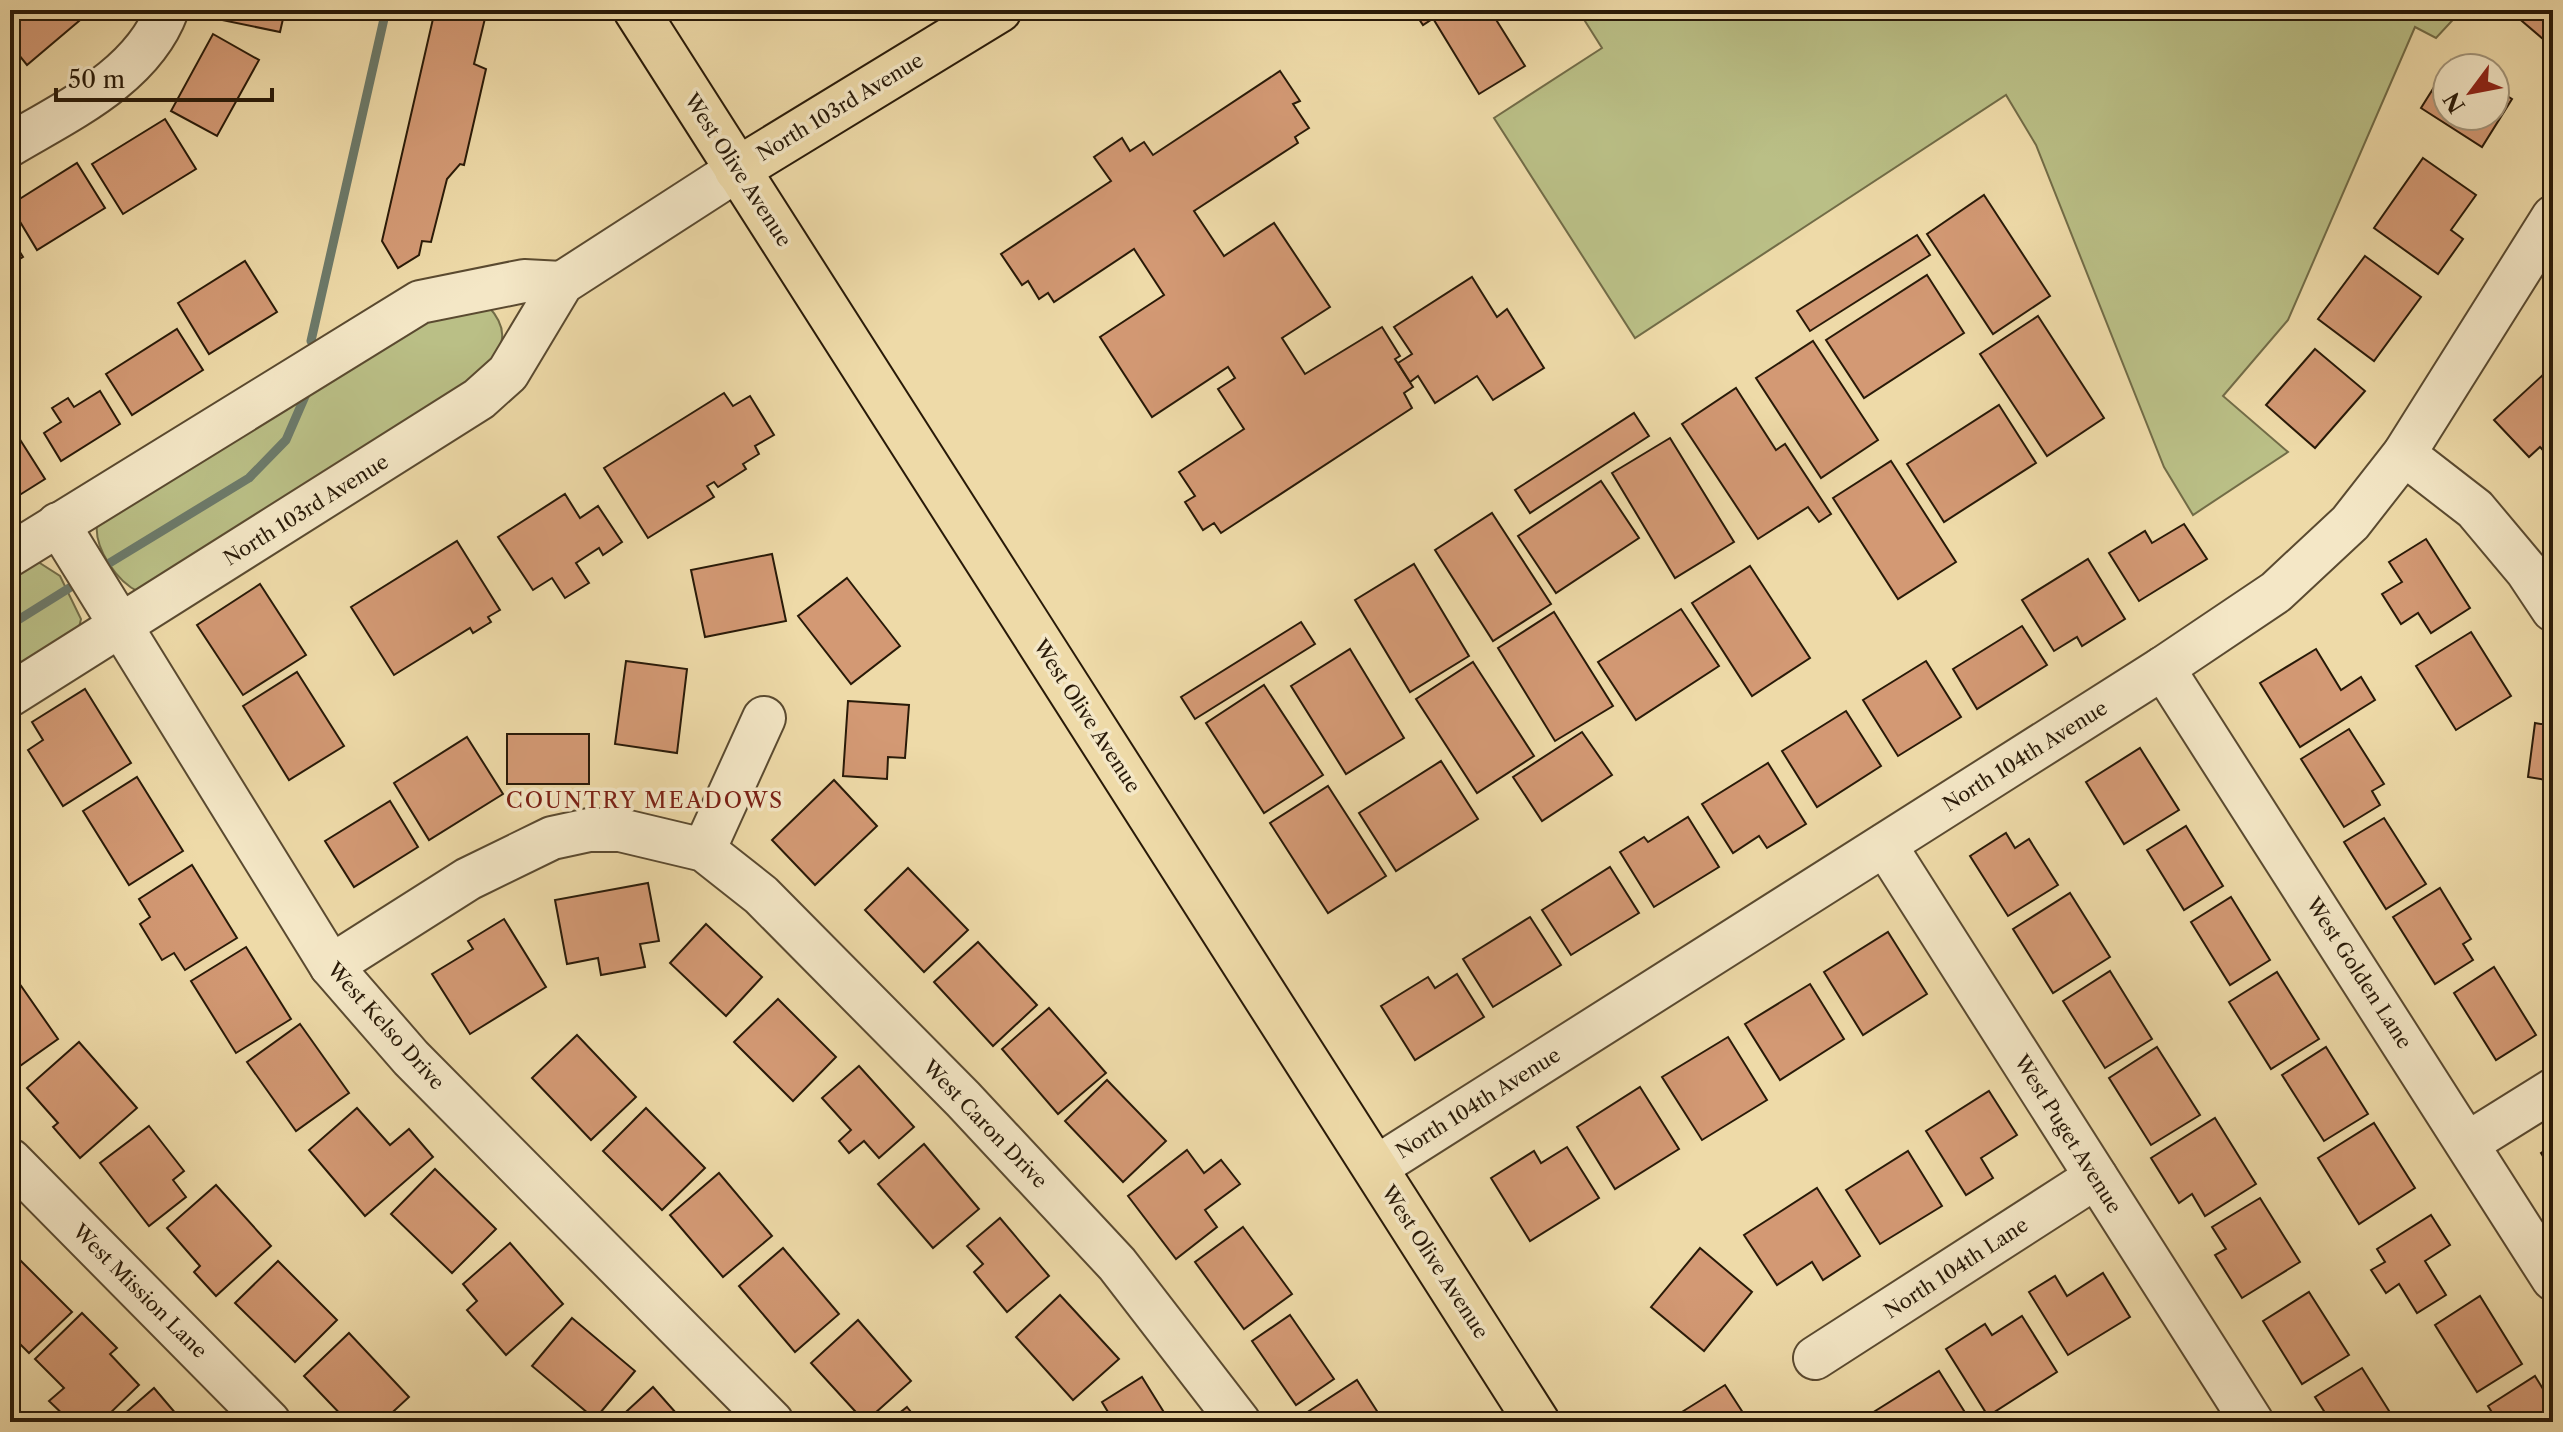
<svg xmlns="http://www.w3.org/2000/svg" width="2563" height="1432" font-family="'Libre Caslon Text',serif">
<style>
.green{fill:#babf86;stroke:#726c47;stroke-width:2}
.lines{fill:none;stroke-linecap:round;stroke-linejoin:round}
.stream{stroke:#6c7a6a;stroke-width:9}
.building{fill:#d39974;stroke:#291a08;stroke-width:2}
.minor-casing{stroke:#5a4a30;stroke-width:46}
.major-casing{stroke:#291a08;stroke-width:48}
.minor{stroke:#f4e7c6;stroke-width:42}
.major{stroke:#eedaa8;stroke-width:44}
.labels{text-anchor:middle;dominant-baseline:central;stroke-width:7;stroke-linejoin:round;paint-order:stroke}
.street-label{font-size:20px;fill:#291a08;stroke:#f4e7c6}
.neighbourhood-label{font-size:22px;letter-spacing:2px;fill:#7a1f14;stroke:#f4e7c6}
</style>
<rect width="100%" height="100%" fill="#eedaa8"/>
<filter id="stains"><feTurbulence type="fractalNoise" baseFrequency=".0025" numOctaves="4"/><feColorMatrix values="0 0 0 0 .2 0 0 0 0 .09 0 0 0 0 .02 0 0 0 .5 -.17"/></filter>
<radialGradient id="worn" r=".72"><stop offset=".6" stop-color="#630" stop-opacity="0"/><stop offset="1" stop-color="#630" stop-opacity=".3"/></radialGradient>
<g class="green">
<polygon points="1578,10 2462,10 2436,38 2415,27 2288,320 2223,396 2288,452 2193,515 2164,467 2036,145 2006,95 1635,338 1494,118 1602,48"/>
<path d="M 488,306 C 517,337 496,354 476,382 L 139,592 C 117,582 94,548 97,524 L 403,322 Z"/>
<polygon points="32,558 60,576 81,619 78,632 10,678 10,569"/>
</g>
<g class="lines">
<g class="stream">
<polyline points="311,341 386,10"/>
<polyline points="98,570 249,478 286,440 306,394"/>
<polyline points="10,625 82,580"/>
</g>
</g>
<g class="building">
<polygon points="10,10 92,10 27,65 10,44"/>
<polygon points="224,10 285,10 280,32 222,20"/>
<polygon points="435,10 487,10 474,64 486,69 464,165 460,164 447,179 431,242 422,241 419,255 398,268 382,241"/>
<polygon points="1413,10 1446,10 1423,25"/>
<polygon points="1450,10 1490,10 1525,66 1479,94 1434,20"/>
<polygon points="2509,10 2553,10 2553,41 2550,45"/>
<polygon points="213,34 259,60 217,136 171,111"/>
<polygon points="2451,60 2464,68 2447,68 2447,116 2495,116 2495,88 2512,99 2482,147 2421,108"/>
<polygon points="1280,71 1300,101 1293,104 1309,128 1295,137 1298,143 1194,211 1224,256 1274,223 1330,307 1282,338 1305,374 1382,327 1400,356 1395,359 1413,387 1404,393 1412,408 1221,533 1214,523 1203,530 1185,502 1195,496 1179,472 1244,429 1218,389 1235,378 1228,367 1152,417 1100,337 1164,295 1134,249 1054,302 1048,293 1039,299 1028,281 1022,285 1001,254 1111,181 1094,157 1122,138 1130,151 1144,142 1153,155"/>
<polygon points="165,119 196,169 123,214 92,164"/>
<polygon points="2423,158 2476,195 2451,230 2463,239 2438,274 2374,228"/>
<polygon points="77,163 105,208 37,250 10,205"/>
<polygon points="1984,195 2050,296 1993,334 1927,234"/>
<polygon points="1917,235 1930,255 1810,331 1797,311"/>
<polygon points="10,236 23,257 10,265"/>
<polygon points="2365,256 2421,297 2374,361 2318,319"/>
<polygon points="245,261 277,312 209,354 178,303"/>
<polygon points="1927,275 1964,333 1864,398 1826,340"/>
<polygon points="1472,277 1497,317 1507,309 1544,368 1493,400 1477,376 1435,403 1418,376 1410,382 1398,363 1412,354 1394,327"/>
<polygon points="2038,316 2104,418 2047,456 1980,354"/>
<polygon points="177,329 203,370 132,415 106,374"/>
<polygon points="1813,341 1878,440 1821,478 1756,378"/>
<polygon points="2315,349 2365,391 2315,448 2266,405"/>
<polygon points="2545,373 2553,382 2553,461 2540,447 2529,457 2494,420"/>
<polygon points="1736,388 1776,450 1785,444 1831,514 1819,522 1808,507 1758,539 1682,424"/>
<polygon points="100,391 120,424 61,461 44,433 61,422 52,408 68,398 74,407"/>
<polygon points="724,393 733,406 750,396 774,435 755,446 759,454 743,464 746,469 718,487 714,482 707,486 714,497 648,538 604,468"/>
<polygon points="1999,405 2036,463 1944,522 1907,464"/>
<polygon points="1634,413 1649,436 1530,513 1515,490"/>
<polygon points="19,438 45,479 10,501 10,444"/>
<polygon points="1670,438 1734,542 1675,578 1612,473"/>
<polygon points="1891,461 1956,562 1898,599 1833,498"/>
<polygon points="1601,481 1639,538 1556,593 1518,536"/>
<polygon points="565,494 580,518 598,506 622,542 603,555 599,548 576,563 589,583 565,598 552,578 533,590 498,537"/>
<polygon points="1492,513 1551,604 1493,641 1435,550"/>
<polygon points="2184,524 2207,559 2139,601 2109,553 2145,531 2152,543"/>
<polygon points="2426,539 2470,608 2431,633 2418,613 2401,624 2382,594 2402,582 2389,562"/>
<polygon points="457,541 500,610 488,617 491,622 473,633 470,628 394,675 351,607"/>
<polygon points="772,554 786,621 705,637 691,570"/>
<polygon points="2088,559 2125,619 2082,646 2077,637 2054,651 2022,600"/>
<polygon points="1414,564 1469,656 1410,692 1355,600"/>
<polygon points="1750,566 1810,658 1752,696 1692,603"/>
<polygon points="847,578 900,646 851,684 798,616"/>
<polygon points="260,584 306,655 243,695 197,625"/>
<polygon points="1681,609 1719,666 1636,720 1598,662"/>
<polygon points="1554,612 1613,706 1555,741 1498,648"/>
<polygon points="1301,622 1315,644 1195,719 1181,697"/>
<polygon points="2022,626 2047,665 1977,709 1953,669"/>
<polygon points="2471,632 2511,696 2456,730 2416,666"/>
<polygon points="1350,649 1404,738 1346,774 1291,686"/>
<polygon points="2316,649 2341,690 2361,677 2375,700 2300,747 2260,683"/>
<polygon points="626,661 687,669 677,753 615,744"/>
<polygon points="1926,661 1961,717 1898,756 1863,700"/>
<polygon points="1473,662 1534,756 1477,793 1416,699"/>
<polygon points="297,672 344,746 289,780 243,706"/>
<polygon points="1264,685 1323,775 1264,813 1206,723"/>
<polygon points="85,689 131,763 63,806 28,750 43,740 32,722"/>
<polygon points="848,701 909,705 905,758 888,757 887,779 843,776"/>
<polygon points="1846,711 1881,766 1817,807 1782,751"/>
<polygon points="2535,723 2553,726 2553,781 2528,777"/>
<polygon points="2349,729 2384,784 2372,791 2380,805 2344,827 2301,759"/>
<polygon points="1582,732 1612,775 1542,821 1513,777"/>
<rect x="507" y="734" width="82" height="50"/>
<polygon points="467,737 503,794 429,840 394,783"/>
<polygon points="2140,748 2179,810 2124,844 2086,782"/>
<polygon points="1441,761 1478,819 1396,871 1359,813"/>
<polygon points="1768,763 1806,824 1767,848 1759,836 1733,853 1702,804"/>
<polygon points="137,777 183,851 129,885 83,811"/>
<polygon points="834,780 877,826 815,885 772,840"/>
<polygon points="1328,786 1386,876 1328,913 1270,823"/>
<polygon points="390,801 418,847 354,887 325,841"/>
<polygon points="1688,817 1719,867 1654,907 1620,852 1644,837 1648,842"/>
<polygon points="2384,818 2426,884 2386,909 2344,842"/>
<polygon points="2186,826 2223,886 2184,910 2147,850"/>
<polygon points="2006,833 2015,848 2029,839 2058,885 2008,916 1970,856"/>
<polygon points="192,865 237,938 185,970 174,953 162,960 140,924 150,917 139,899"/>
<polygon points="1610,867 1639,913 1571,955 1542,910"/>
<polygon points="908,868 968,930 924,972 865,910"/>
<polygon points="648,883 659,941 640,944 645,967 601,975 598,958 567,964 555,900"/>
<polygon points="2440,888 2471,939 2463,944 2473,960 2435,984 2393,917"/>
<polygon points="2070,893 2110,957 2053,993 2013,929"/>
<polygon points="2231,897 2270,960 2230,985 2191,922"/>
<polygon points="1530,917 1561,965 1493,1007 1463,959"/>
<polygon points="504,919 546,987 470,1034 432,974 473,949 468,941"/>
<polygon points="706,924 762,977 726,1016 670,963"/>
<polygon points="1888,932 1927,994 1863,1035 1824,972"/>
<polygon points="978,942 1037,1005 993,1046 934,982"/>
<polygon points="246,947 291,1019 236,1053 191,981"/>
<polygon points="2494,967 2536,1035 2496,1060 2454,993"/>
<polygon points="10,970 58,1039 10,1073"/>
<polygon points="2110,971 2152,1039 2105,1068 2063,1001"/>
<polygon points="2277,972 2319,1039 2271,1069 2229,1002"/>
<polygon points="1457,974 1484,1017 1415,1060 1381,1006 1428,977 1435,988"/>
<polygon points="1810,984 1844,1039 1780,1080 1745,1024"/>
<polygon points="778,999 836,1057 793,1101 734,1042"/>
<polygon points="1049,1008 1106,1073 1058,1114 1002,1049"/>
<polygon points="300,1024 349,1093 296,1131 247,1062"/>
<polygon points="577,1035 636,1097 591,1140 532,1078"/>
<polygon points="1728,1037 1767,1100 1702,1140 1662,1077"/>
<polygon points="79,1042 137,1108 80,1158 53,1127 58,1123 27,1088"/>
<polygon points="2157,1047 2200,1115 2151,1145 2109,1078"/>
<polygon points="2326,1047 2368,1114 2324,1141 2282,1075"/>
<polygon points="859,1066 914,1127 879,1158 864,1141 849,1153 839,1141 851,1130 822,1098"/>
<polygon points="1107,1080 1166,1141 1123,1182 1065,1121"/>
<polygon points="1640,1087 1679,1149 1615,1189 1577,1127"/>
<polygon points="1989,1091 2017,1135 1981,1158 1993,1178 1966,1195 1926,1131"/>
<polygon points="357,1108 390,1145 409,1129 433,1157 365,1216 309,1150"/>
<polygon points="646,1108 705,1168 662,1210 603,1151"/>
<polygon points="2215,1118 2256,1184 2205,1216 2192,1194 2179,1203 2151,1158"/>
<polygon points="2374,1123 2415,1188 2359,1224 2318,1158"/>
<polygon points="149,1126 184,1171 173,1180 186,1197 149,1226 100,1163"/>
<polygon points="924,1144 979,1209 933,1248 878,1184"/>
<polygon points="2553,1145 2553,1173 2541,1153"/>
<polygon points="1567,1147 1599,1198 1530,1241 1491,1178 1534,1151 1541,1163"/>
<polygon points="1187,1150 1204,1173 1221,1160 1240,1184 1205,1210 1217,1227 1176,1259 1128,1196"/>
<polygon points="1908,1151 1942,1206 1880,1244 1846,1190"/>
<polygon points="435,1169 496,1229 452,1273 391,1214"/>
<polygon points="719,1173 772,1236 723,1277 670,1215"/>
<polygon points="216,1185 271,1246 216,1296 194,1272 200,1266 167,1228"/>
<polygon points="1817,1188 1860,1256 1823,1280 1812,1262 1777,1285 1744,1235"/>
<polygon points="2260,1198 2300,1262 2242,1298 2215,1255 2226,1249 2212,1227"/>
<polygon points="2431,1215 2450,1245 2425,1261 2446,1295 2417,1313 2399,1284 2386,1293 2371,1270 2385,1262 2377,1249"/>
<polygon points="1000,1218 1049,1276 1007,1312 974,1272 983,1264 967,1246"/>
<polygon points="1243,1227 1292,1294 1244,1329 1195,1262"/>
<polygon points="510,1243 563,1304 506,1355 467,1310 477,1301 463,1284"/>
<polygon points="783,1248 839,1314 795,1352 739,1286"/>
<polygon points="1700,1248 1752,1292 1704,1351 1651,1307"/>
<polygon points="10,1250 72,1312 29,1353 10,1334"/>
<polygon points="278,1261 337,1320 295,1362 235,1303"/>
<polygon points="2103,1273 2130,1317 2068,1355 2029,1292 2055,1276 2067,1296"/>
<polygon points="2309,1292 2349,1355 2302,1384 2263,1321"/>
<polygon points="1060,1295 1119,1359 1073,1400 1016,1337"/>
<polygon points="2480,1296 2522,1364 2477,1392 2435,1325"/>
<polygon points="82,1313 117,1348 110,1354 139,1385 101,1422 91,1413 82,1422 71,1422 49,1401 64,1388 35,1359"/>
<polygon points="1290,1315 1334,1379 1296,1405 1252,1341"/>
<polygon points="2022,1316 2057,1372 1988,1416 1946,1349 1985,1324 1992,1335"/>
<polygon points="572,1318 635,1371 595,1419 532,1366"/>
<polygon points="858,1320 911,1381 865,1422 811,1363"/>
<polygon points="349,1333 409,1397 382,1422 348,1422 304,1376"/>
<polygon points="2362,1368 2396,1422 2331,1422 2315,1397"/>
<polygon points="1939,1371 1971,1422 1878,1422 1872,1413"/>
<polygon points="2535,1376 2553,1405 2553,1422 2498,1422 2488,1406"/>
<polygon points="1142,1377 1170,1422 1114,1422 1102,1402"/>
<polygon points="1357,1380 1384,1422 1312,1422 1306,1413"/>
<polygon points="1725,1385 1749,1422 1670,1422 1669,1420"/>
<polygon points="653,1387 684,1422 615,1422"/>
<polygon points="154,1388 183,1422 115,1422"/>
<polygon points="907,1407 919,1422 888,1422"/>
</g>
<g class="lines">
<g class="minor-casing">
<g id="minor">
<path d="M 10,145 C 67,111 142,77 167,10"/>
<polyline points="2404,454 2475,509 2527,571 2553,610"/>
<polyline points="58,524 331,966 411,1058 772,1422"/>
<polyline points="10,555 420,302 524,281 562,283"/>
<polyline points="2163,668 2553,1279"/>
<polyline points="10,695 479,399 508,373 562,283 737,170"/>
<polyline points="1885,845 2252,1422"/>
<polyline points="704,850 764,718"/>
<polyline points="331,966 468,879 552,838 589,830 620,830 704,850 761,895 963,1099 1117,1264 1239,1422"/>
<polyline points="2468,1143 2553,1090"/>
<polyline points="10,1160 269,1422"/>
<polyline points="1375,1168 2163,668 2276,592 2350,523 2404,454 2553,217"/>
<polyline points="1815,1358 2096,1177"/>
</g>
</g>
<g class="major-casing">
<g id="major">
<polyline points="636,10 1537,1422"/>
<polyline points="737,170 999,10"/>
</g>
</g>
<use href="#minor" class="minor"/>
<use href="#major" class="major"/>
</g>
<g class="labels">
<g class="street-label">
<text transform="translate(840 107) rotate(-31)">North 103rd Avenue</text>
<text transform="translate(738 170) rotate(57)">West Olive Avenue</text>
<text transform="translate(306 510) rotate(-32)">North 103rd Avenue</text>
<text transform="translate(1087 716) rotate(57)">West Olive Avenue</text>
<text transform="translate(2025 756) rotate(-32)">North 104th Avenue</text>
<text transform="translate(2359 973) rotate(57)">West Golden Lane</text>
<text transform="translate(386 1026) rotate(48)">West Kelso Drive</text>
<text transform="translate(1478 1103) rotate(-32)">North 104th Avenue</text>
<text transform="translate(985 1124) rotate(46)">West Caron Drive</text>
<text transform="translate(2068 1134) rotate(58)">West Puget Avenue</text>
<text transform="translate(1435 1262) rotate(57)">West Olive Avenue</text>
<text transform="translate(1956 1268) rotate(-33)">North 104th Lane</text>
<text transform="translate(140 1291) rotate(45)">West Mission Lane</text>
</g>
<g class="neighbourhood-label">
<text x="645" y="800">COUNTRY MEADOWS</text>
</g>
</g>
<rect width="2563" height="1432" fill="none" stroke="#eedaa8" stroke-width="40"/>
<rect x="12" y="12" width="2539" height="1408" fill="none" stroke="#291a08" stroke-width="4"/>
<rect x="20" y="20" width="2523" height="1392" fill="none" stroke="#291a08" stroke-width="2"/>
<g transform="translate(2471 92) rotate(238)"><circle r="38" fill="#f4e7c6" stroke="#a3957a" stroke-width="2"/>
<path d="M0-6L14 30L0 20L-14 30Z" fill="#8f2418"/>
<text y="-12" font-size="22" font-weight="bold" text-anchor="middle" fill="#291a08">N</text>
</g>
<path d="M56 88v12h216v-12" fill="none" stroke="#291a08" stroke-width="4"/>
<text x="68" y="88" font-size="24" fill="#291a08" stroke="#f4e7c6" stroke-width="6" paint-order="stroke">50 m</text>
<rect width="100%" height="100%" filter="url(#stains)"/>
<rect width="100%" height="100%" fill="url(#worn)"/>
</svg>
